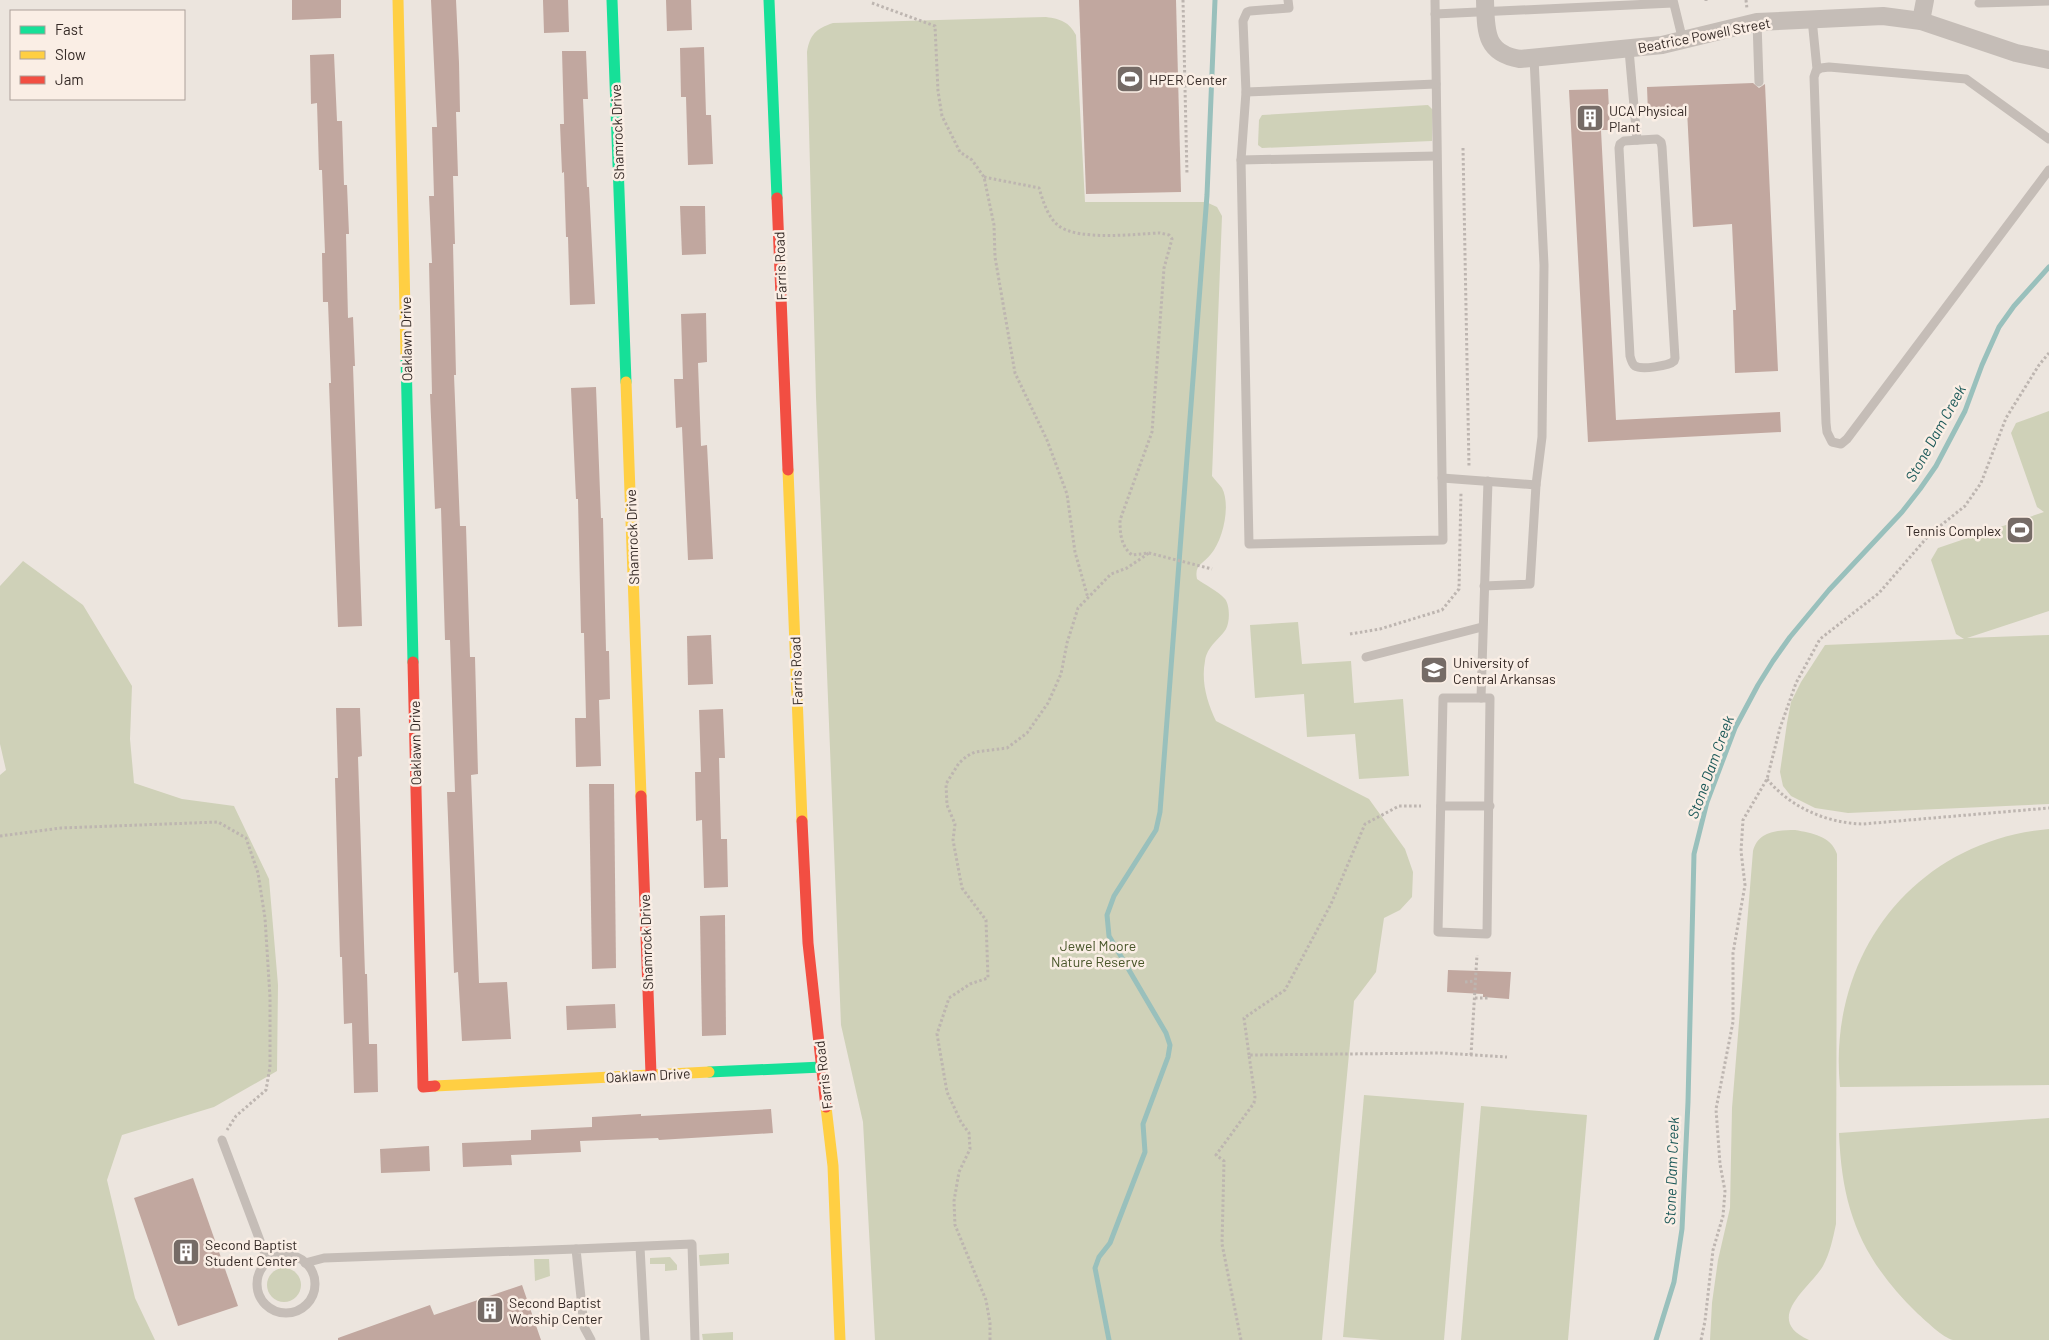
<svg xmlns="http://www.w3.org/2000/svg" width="2049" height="1340" font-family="Barlow,sans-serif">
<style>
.green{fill:#cfd1b8}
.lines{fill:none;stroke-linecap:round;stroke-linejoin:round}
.stream{stroke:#99c0bc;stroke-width:5}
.building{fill:#c1a79f}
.path{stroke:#bdb5b0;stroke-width:3;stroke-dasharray:2.5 2.5;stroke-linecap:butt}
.lane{stroke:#c5bdb7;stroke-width:9}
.street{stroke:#c5bdb7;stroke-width:18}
.fast{stroke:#16e098;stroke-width:11}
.slow{stroke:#ffcf43;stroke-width:11}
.jam{stroke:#f24e42;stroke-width:11}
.labels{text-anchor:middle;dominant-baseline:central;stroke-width:5;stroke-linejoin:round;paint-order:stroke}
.street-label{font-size:14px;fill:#352a26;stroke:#faeee5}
.poi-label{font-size:14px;fill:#352a26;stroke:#faeee5;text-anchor:start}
.park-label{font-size:14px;fill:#485529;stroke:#faeee5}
.water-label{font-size:15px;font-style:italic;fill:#1a5858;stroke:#faeee5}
</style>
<rect width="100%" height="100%" fill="#ece5de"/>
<g class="green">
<path d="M 1046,17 C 1061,19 1069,22 1076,35 L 1085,202 L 1206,202 L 1217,207 L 1222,216 L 1212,476 C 1215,480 1219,484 1222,488 C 1231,505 1223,540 1211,554 C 1203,564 1194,565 1197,579 C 1205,585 1218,591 1225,599 C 1230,605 1230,622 1226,629 C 1219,640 1207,646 1205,661 C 1201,682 1207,702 1216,721 L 1369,799 L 1405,849 L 1413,872 L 1412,897 L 1400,910 L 1384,918 L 1376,972 L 1354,1001 L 1322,1340 L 875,1340 L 863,1122 L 841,1025 L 816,397 L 807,52 C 810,34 816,29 833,23 Z"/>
<polygon points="1428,105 1433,110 1432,141 1262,148 1258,145 1259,120 1262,115"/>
<polygon points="2049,411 2049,611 1967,638 2049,635 2049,804 1848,813 1815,808 1791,796 1783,786 1780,772 1787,723 1791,702 1801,682 1825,645 1964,639 1956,634 1931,560 1938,548 2044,512 2037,507 2011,433 2016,423"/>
<polygon points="23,561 83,605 132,686 130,739 134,783 182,799 234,806 269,879 278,985 277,1071 214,1107 122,1135 107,1180 135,1298 155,1340 0,1340 0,775 6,770 0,744 0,586"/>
<polygon points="1298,622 1302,664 1351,661 1354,703 1403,699 1409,776 1359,779 1355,734 1307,737 1304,694 1255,698 1250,625"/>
<path d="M 2049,829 L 2049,1085 L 1840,1087 C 1827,955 1914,841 2049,829 Z"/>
<path d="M 1795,830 C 1812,833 1831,836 1837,854 L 1836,1224 C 1833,1238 1830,1253 1823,1266 C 1810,1288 1762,1319 1809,1340 L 1710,1340 L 1712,1303 L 1718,1260 L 1730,1208 L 1732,1108 L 1753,851 C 1758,831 1778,830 1795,830 Z"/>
<polygon points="1364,1095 1464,1103 1444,1340 1381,1340 1343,1337"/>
<polygon points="1481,1106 1587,1115 1568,1340 1461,1340"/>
<path d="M 2049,1118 L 2049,1340 C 2027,1340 2006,1340 1984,1340 C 1974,1340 1963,1340 1953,1340 C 1943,1338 1925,1320 1917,1313 C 1861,1258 1842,1210 1839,1133 Z"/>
<polygon points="729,1253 729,1264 700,1266 699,1255"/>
<polygon points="670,1257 677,1265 677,1270 665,1271 665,1264 650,1264 650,1258"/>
<polygon points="534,1259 549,1259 550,1276 535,1281"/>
<circle cx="284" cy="1285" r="17"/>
<polygon points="733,1332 733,1340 703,1340 702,1334"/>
</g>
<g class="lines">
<g class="stream">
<polyline points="1109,1340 1095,1268 1099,1257 1110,1243 1145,1152 1143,1124 1168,1057 1170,1045 1166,1033 1109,936 1107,915 1114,896 1156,830 1160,812 1207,195 1215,0"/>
<polyline points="1656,1340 1674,1282 1682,1229 1688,1102 1694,854 1707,802 1735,728 1758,685 1773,661 1790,637 1829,590 1902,512 1920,489 1936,466 1965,411 1982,365 1999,327 2014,306 2049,267"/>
</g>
</g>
<g class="building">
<polygon points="292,0 341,0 341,18 292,20"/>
<polygon points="431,0 456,0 459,63 460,112 456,112 458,176 453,176 455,244 453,244 456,375 454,375 460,526 466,526 470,657 475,657 478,774 471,775 479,983 507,982 511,1039 462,1041 458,972 454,973 447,792 455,792 450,640 445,640 441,508 435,509 430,394 432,394 429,263 432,263 429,196 434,196 432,127 437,127"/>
<polygon points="543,0 568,0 569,32 544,33"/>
<polygon points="666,0 691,0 692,30 667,31"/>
<polygon points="1079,0 1176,0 1181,192 1086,194"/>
<polygon points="704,47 706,115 711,115 713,164 688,165 686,97 681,97 680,48"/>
<polygon points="562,51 586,51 588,99 583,99 587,187 589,187 595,304 570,305 568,237 566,237 564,172 562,173 560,124 564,124"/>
<polygon points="334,54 337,121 342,121 344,185 347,185 349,234 346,234 348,318 353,317 355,366 353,366 362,626 338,627 329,383 331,383 328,302 323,302 322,253 325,253 322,170 319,170 317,103 311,104 310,55"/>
<polygon points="1753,83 1759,88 1765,84 1778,371 1735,373 1733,310 1736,310 1732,224 1693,227 1687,110 1648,113 1647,87"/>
<polygon points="1608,89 1610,130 1601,130 1616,420 1780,412 1781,432 1588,442 1569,90"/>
<polygon points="680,206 705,206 706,254 682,255"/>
<polygon points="706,313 707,362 698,363 701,446 707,445 713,559 688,560 682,427 676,428 674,379 683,379 681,314"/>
<polygon points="596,387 601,518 603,518 606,651 609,651 610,699 599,700 601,766 576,767 575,718 586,718 584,633 581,633 578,499 576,499 571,388"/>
<polygon points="711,635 713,684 688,685 687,636"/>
<polygon points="336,708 360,708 362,756 358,757 365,974 367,974 369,1044 377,1044 378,1092 354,1093 352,1023 344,1024 342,957 340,957 335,778 338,778"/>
<polygon points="723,709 725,758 719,758 721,839 727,839 728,887 704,888 702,820 696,821 695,772 701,772 699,710"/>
<polygon points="589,784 614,784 616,968 592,969"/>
<polygon points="725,915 726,1035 702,1036 700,916"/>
<polygon points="1448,970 1511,972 1509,999 1483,997 1483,994 1447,992"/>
<polygon points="615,1004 616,1028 567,1030 566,1006"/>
<polygon points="771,1109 773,1133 659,1140 658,1138 580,1141 581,1152 511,1155 512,1165 463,1167 462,1143 531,1140 531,1130 592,1127 592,1117 641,1114 641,1116"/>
<polygon points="429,1146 430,1171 381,1173 380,1149"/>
<polygon points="193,1178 238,1306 178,1326 134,1198"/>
<polygon points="522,1285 541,1340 338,1340 338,1338 430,1305 434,1315"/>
</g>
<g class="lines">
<g class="path">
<polyline points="1183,0 1187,175"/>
<polyline points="1706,0 1706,1"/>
<polyline points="1746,0 1747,9"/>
<polyline points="872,3 935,26 938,91 942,116 960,152 972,160 984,177 994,225 995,257 1015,373 1047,440 1067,494 1075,552 1088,598"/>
<polyline points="1463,148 1469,467"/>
<path d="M 984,177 L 1039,188 C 1043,201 1048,218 1059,226 C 1079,241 1135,234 1160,233 L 1169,235 L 1172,239 L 1164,268 L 1152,432 L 1120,520 C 1120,534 1121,546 1132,555 L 1149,553 L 1212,569"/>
<polyline points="1350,634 1380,629 1442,610 1459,589 1461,492"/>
<path d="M 1767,779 C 1790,807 1826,823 1863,824 L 2049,808"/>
<polyline points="0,836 61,828 218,822 246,838 258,873 265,918 270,997 270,1067 266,1090 236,1116 227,1130"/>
<polyline points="1465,982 1475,981"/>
<polyline points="1475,998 1488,998"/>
<polyline points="1249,1055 1244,1018 1285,990 1331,904 1365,824 1399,806 1421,806"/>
<polyline points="1471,1055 1477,955"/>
<polyline points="990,1340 990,1323 986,1300 955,1225 954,1201 959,1172 970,1149 969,1133 961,1122 947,1092 937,1034 949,998 970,984 988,978 986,920 962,888 953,840 955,824 947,805 946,784 959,763 967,756 975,752 1007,748 1027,733 1048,703 1061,674 1067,643 1078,608 1111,574 1127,568 1149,553"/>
<polyline points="1241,1340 1222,1244 1224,1161 1216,1155 1254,1103 1255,1097 1249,1055 1442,1053 1507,1057"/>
<polyline points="1701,1340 1705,1321 1713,1250 1723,1216 1725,1191 1720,1164 1716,1109 1733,1022 1733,953 1745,885 1741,851 1743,820 1767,779 1780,728 1796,683 1820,639 1879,593 1930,534 1965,506 1981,483 2006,418 2039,365 2049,353"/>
</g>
<g class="lane">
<polyline points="1288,0 1289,8 1250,11 1247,12 1243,21 1246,92 1241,160 1249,544 1443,540 1435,0"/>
<polyline points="1673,0 1683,41"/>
<polyline points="1979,3 2049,1"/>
<polyline points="1435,14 1673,3"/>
<polyline points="1812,19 1817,69"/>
<polyline points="1757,22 1759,82"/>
<polyline points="1629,50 1637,140"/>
<polyline points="1246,92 1436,84"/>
<path d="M 1657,139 L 1661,142 L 1662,147 L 1675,358 L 1674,361 C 1669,366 1641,370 1635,366 C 1632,364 1631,360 1630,356 L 1619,148 L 1620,144 L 1624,141 Z"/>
<polyline points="2049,139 1966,79 1829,67 1821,68 1816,71 1814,77 1826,423 1827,432 1832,442 1841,444 1847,439 2049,170"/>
<polyline points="1241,160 1436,156"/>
<polyline points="1442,478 1536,485"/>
<polyline points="1484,586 1530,584 1536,485 1542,437 1544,265 1534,58"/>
<polyline points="1366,657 1482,627"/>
<polygon points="1443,698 1490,698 1487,934 1438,932"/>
<polyline points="1481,698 1488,481"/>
<polyline points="1441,806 1490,806"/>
<polyline points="222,1140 268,1262"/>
<polyline points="640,1247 645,1340"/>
<circle cx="286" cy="1284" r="29"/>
<polyline points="305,1263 324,1258 576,1249"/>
<polyline points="591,1340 584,1327 576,1249 692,1244 695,1340"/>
</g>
<g class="street">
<path d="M 1485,0 C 1486,30 1484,53 1520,59 L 1662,45 L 1757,22 L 1883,16 L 1921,21 L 2016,53 L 2049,60"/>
<polyline points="1921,21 1925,0"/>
</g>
<g class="fast">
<polyline points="612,0 626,382"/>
<polyline points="769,0 777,198"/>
<polyline points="406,355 413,662"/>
<polyline points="709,1072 822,1067"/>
</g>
<g class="slow">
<polyline points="398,0 406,355"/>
<polyline points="626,382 641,796"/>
<polyline points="788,470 802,821"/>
<polyline points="435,1086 709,1072"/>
<polyline points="826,1107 833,1166 840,1340"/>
</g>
<g class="jam">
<polyline points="777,198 788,470"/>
<polyline points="413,662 423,1087 435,1086"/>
<polyline points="641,796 651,1074"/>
<polyline points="802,821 808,943 826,1107"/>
</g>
</g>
<defs>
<g id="stadium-square" transform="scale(1.4375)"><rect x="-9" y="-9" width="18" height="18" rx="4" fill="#756b66" stroke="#faeee5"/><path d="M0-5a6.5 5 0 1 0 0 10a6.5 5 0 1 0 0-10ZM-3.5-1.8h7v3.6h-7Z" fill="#fff"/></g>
<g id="building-square" transform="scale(1.4375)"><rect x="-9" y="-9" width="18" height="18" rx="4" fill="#756b66" stroke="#faeee5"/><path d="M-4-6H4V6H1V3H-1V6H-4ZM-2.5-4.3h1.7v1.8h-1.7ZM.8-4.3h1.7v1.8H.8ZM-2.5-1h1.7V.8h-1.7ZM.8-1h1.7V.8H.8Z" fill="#fff"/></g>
<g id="university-square" transform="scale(1.4375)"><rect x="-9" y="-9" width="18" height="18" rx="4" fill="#756b66" stroke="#faeee5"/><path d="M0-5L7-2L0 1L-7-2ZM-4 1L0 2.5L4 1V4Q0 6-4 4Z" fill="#fff"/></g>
</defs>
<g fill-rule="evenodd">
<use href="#stadium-square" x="1130" y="79"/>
<use href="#building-square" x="1590" y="118"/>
<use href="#stadium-square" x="2020" y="530"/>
<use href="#university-square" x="1434" y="670"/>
<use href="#building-square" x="186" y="1252"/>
<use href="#building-square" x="490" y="1310"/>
</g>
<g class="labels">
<g class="street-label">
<text transform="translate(1704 35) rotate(-11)">Beatrice Powell Street</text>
<text transform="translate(617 132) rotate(-92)">Shamrock Drive</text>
<text transform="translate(780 266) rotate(-92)">Farris Road</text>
<text transform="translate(406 339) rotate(-91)">Oaklawn Drive</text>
<text transform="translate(632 537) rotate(-92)">Shamrock Drive</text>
<text transform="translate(796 671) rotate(-92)">Farris Road</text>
<text transform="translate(415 743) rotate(-91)">Oaklawn Drive</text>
<text transform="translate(646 942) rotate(-92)">Shamrock Drive</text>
<text transform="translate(648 1075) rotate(-3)">Oaklawn Drive</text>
<text transform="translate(823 1075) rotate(-97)">Farris Road</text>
</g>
<g class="poi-label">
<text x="1149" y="79">HPER Center</text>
<text x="1609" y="110">UCA Physical<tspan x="1609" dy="16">Plant</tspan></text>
<text x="2001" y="530" text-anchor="end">Tennis Complex</text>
<text x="1453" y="662">University of<tspan x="1453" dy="16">Central Arkansas</tspan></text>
<text x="205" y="1244">Second Baptist<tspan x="205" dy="16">Student Center</tspan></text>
<text x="509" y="1302">Second Baptist<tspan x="509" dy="16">Worship Center</tspan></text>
</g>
<g class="park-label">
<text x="1098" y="945">Jewel Moore<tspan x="1098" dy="16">Nature Reserve</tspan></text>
</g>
<g class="water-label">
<text transform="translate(1935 433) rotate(-61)">Stone Dam Creek</text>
<text transform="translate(1710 767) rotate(-70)">Stone Dam Creek</text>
<text transform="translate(1671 1171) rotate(-88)">Stone Dam Creek</text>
</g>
</g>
<rect x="10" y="10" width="175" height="90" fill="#faeee5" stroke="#aba099"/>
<rect x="20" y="26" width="25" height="8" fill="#16e098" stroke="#aba099"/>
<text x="55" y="35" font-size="15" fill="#352a26">Fast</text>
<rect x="20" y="51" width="25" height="8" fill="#ffcf43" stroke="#aba099"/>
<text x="55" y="60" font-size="15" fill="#352a26">Slow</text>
<rect x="20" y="76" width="25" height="8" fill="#f24e42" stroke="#aba099"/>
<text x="55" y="85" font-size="15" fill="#352a26">Jam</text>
</svg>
